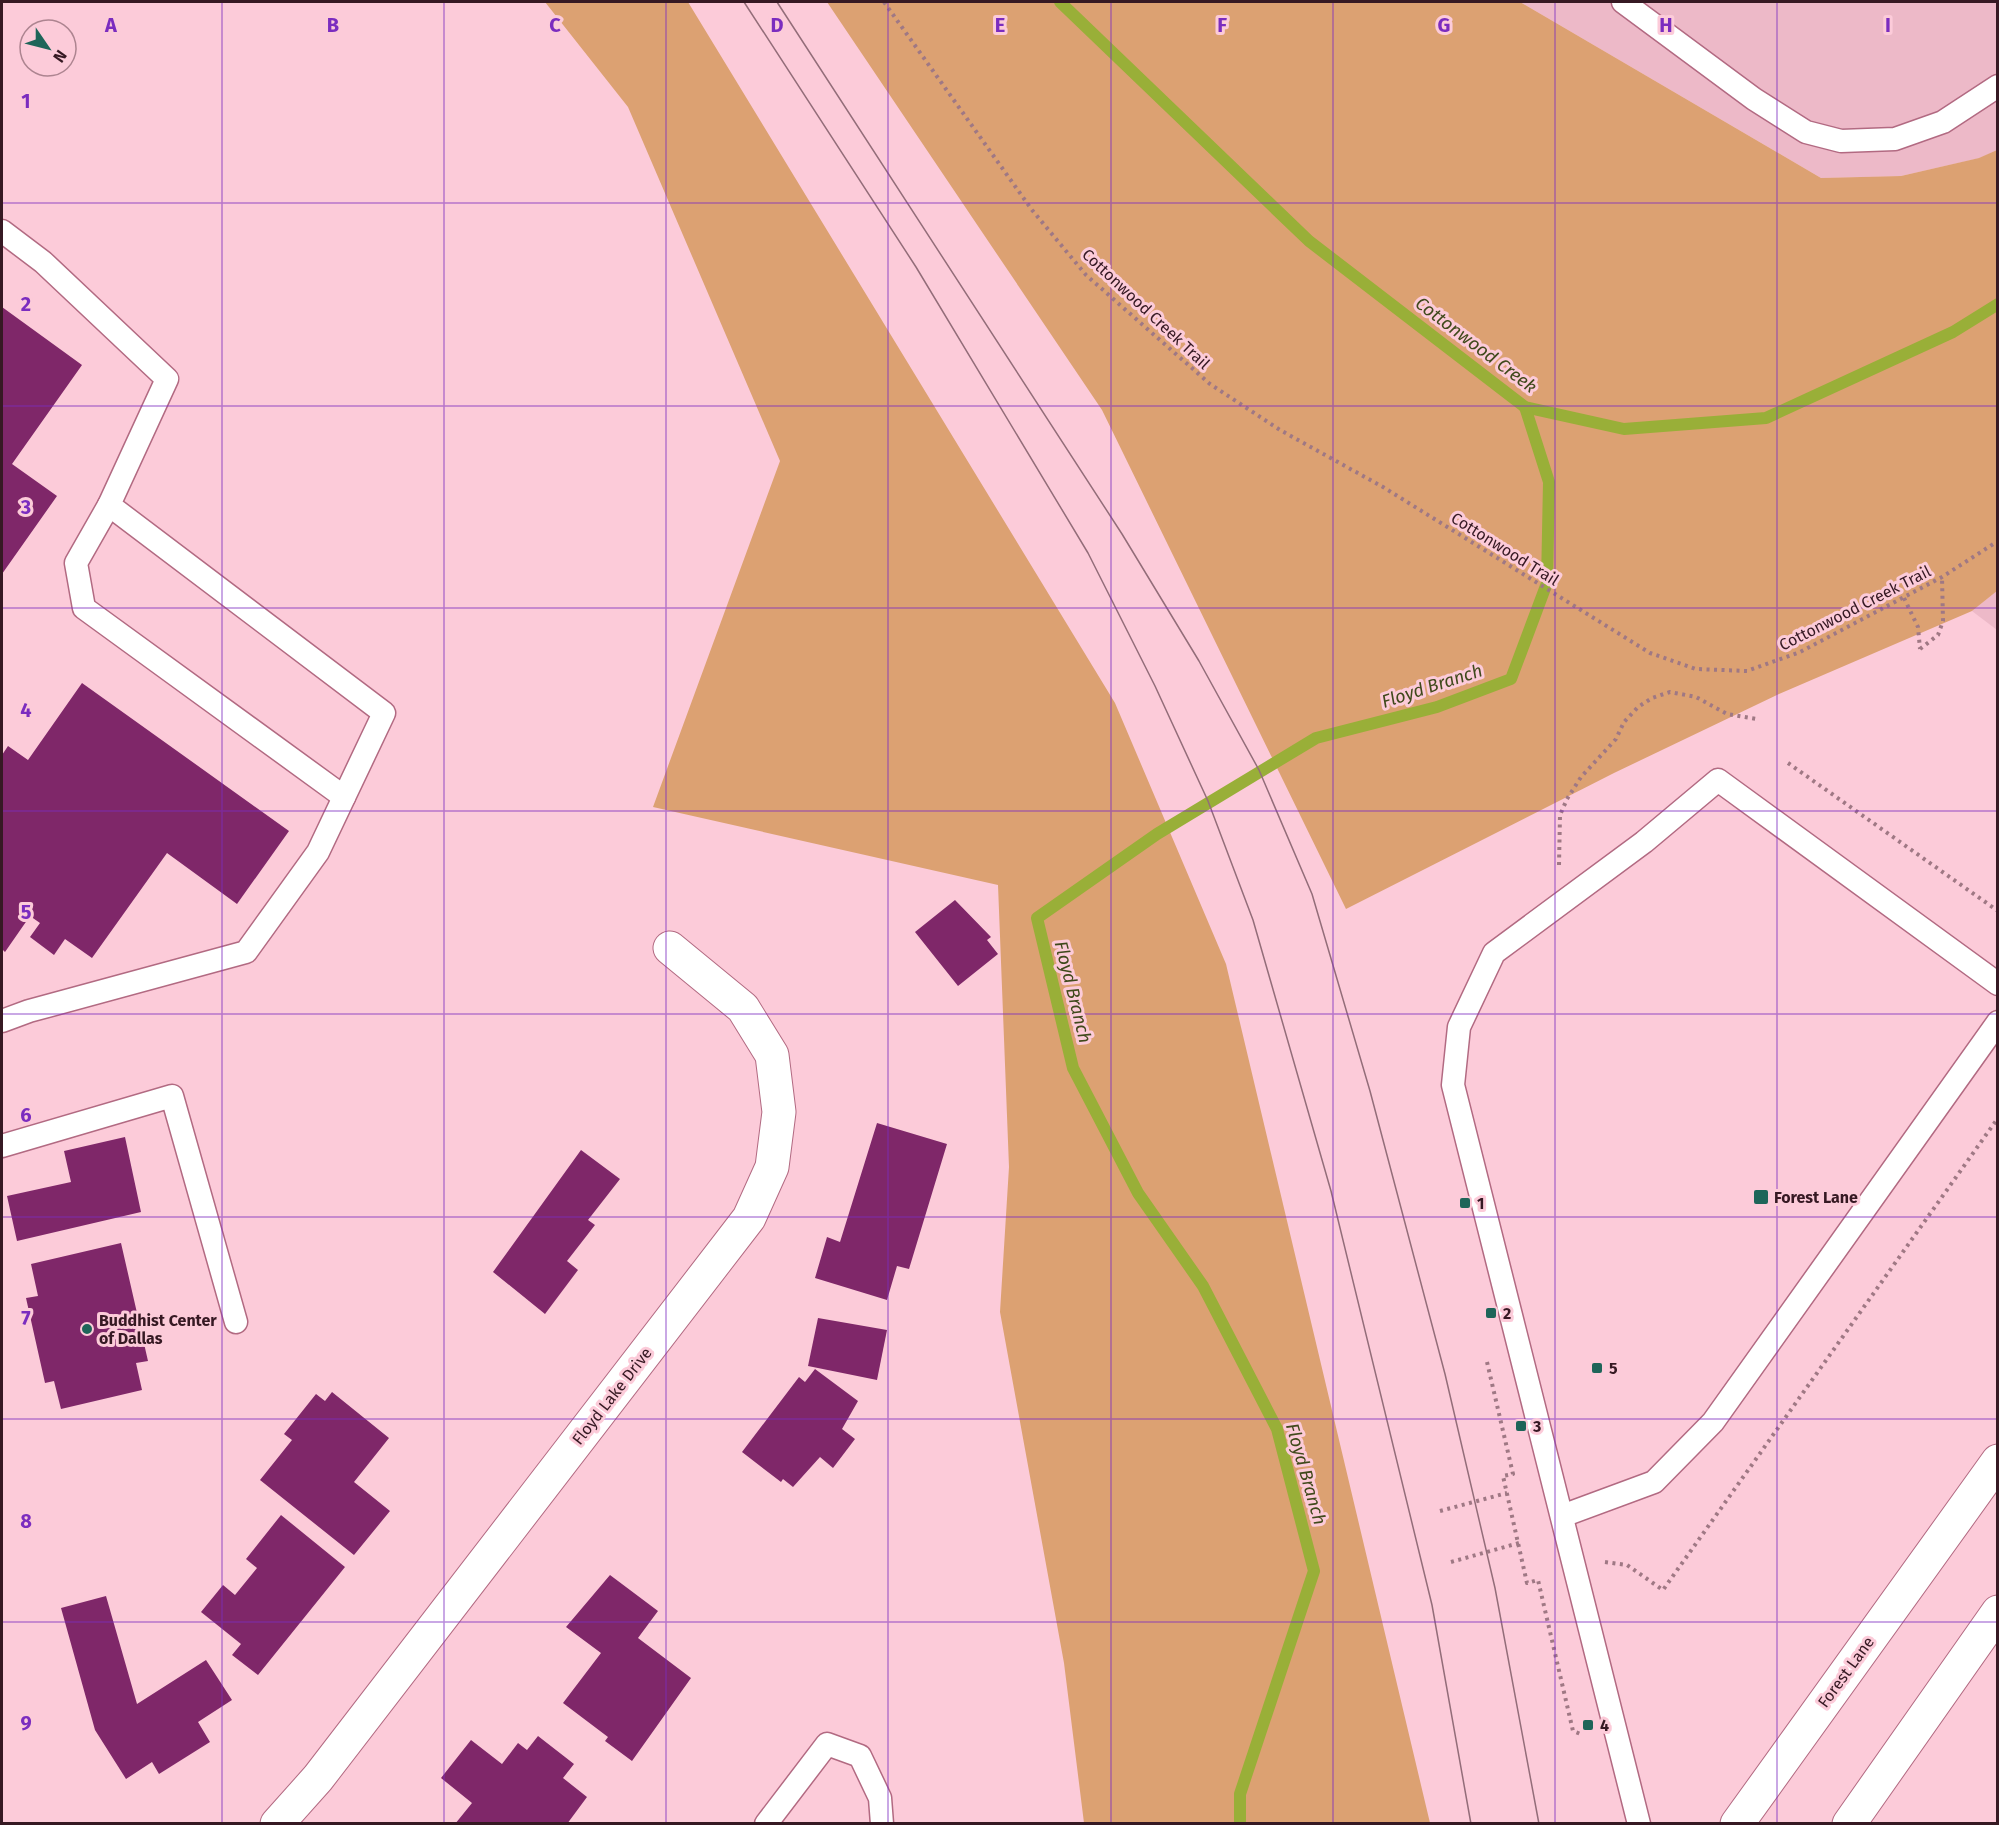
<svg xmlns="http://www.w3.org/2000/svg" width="1999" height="1825" font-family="'Fira Sans',sans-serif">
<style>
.built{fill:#edb9c8}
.green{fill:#dca172}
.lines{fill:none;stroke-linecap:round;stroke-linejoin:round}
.stream{stroke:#99af38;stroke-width:12}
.building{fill:#7f2769}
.service-casing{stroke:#b26a82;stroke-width:25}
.minor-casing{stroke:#b26a82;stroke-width:35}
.secondary-casing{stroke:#b26a82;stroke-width:35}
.path{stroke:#9f7884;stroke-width:4;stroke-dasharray:3 4.5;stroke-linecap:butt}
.service{stroke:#fff;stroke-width:22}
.minor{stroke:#fff;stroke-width:33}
.secondary{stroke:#fff;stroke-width:33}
.tram{stroke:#936d79;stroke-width:1.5}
.grid{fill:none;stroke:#7b2cbf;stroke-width:1.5;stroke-opacity:0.55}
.poi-dot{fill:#1e6559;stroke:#fccbd9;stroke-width:2}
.labels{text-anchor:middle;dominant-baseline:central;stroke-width:6;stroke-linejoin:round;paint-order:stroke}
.street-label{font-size:16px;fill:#361923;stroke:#fccbd9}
.poi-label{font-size:16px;font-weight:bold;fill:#361923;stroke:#fccbd9;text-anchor:start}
.water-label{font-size:18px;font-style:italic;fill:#40491b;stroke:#fccbd9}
.grid-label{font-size:20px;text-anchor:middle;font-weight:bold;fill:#7b2cbf;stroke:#fccbd9;stroke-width:6;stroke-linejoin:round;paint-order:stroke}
</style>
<rect width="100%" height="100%" fill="#fccbd9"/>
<g class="built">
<polygon points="1520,2 1997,2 1997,150 1980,158 1901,176 1821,178"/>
<polygon points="1997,591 1997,630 1972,611"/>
</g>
<g class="green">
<polygon points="545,2 688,2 1115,703 1226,964 1430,1823 1084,1823 1064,1663 1000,1312 1009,1167 998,885 653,807 780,461 628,107"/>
<polygon points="827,2 1520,2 1821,178 1901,176 1979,158 1997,150 1997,591 1972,611 1779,694 1614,773 1346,909 1102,410"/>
</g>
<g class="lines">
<g class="stream">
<polyline points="1060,2 1309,241 1525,407 1624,429 1766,418 1953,332 1998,304"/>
<polyline points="1240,1824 1240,1794 1314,1571 1277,1429 1203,1286 1138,1193 1073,1068 1037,918 1157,834 1316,738 1437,707 1511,679 1547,583 1549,482 1525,407"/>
</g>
</g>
<g class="building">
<polygon points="2,307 82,365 12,464 57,496 2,574"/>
<polygon points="82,683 289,831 237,904 167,853 92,958 65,939 54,955 30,937 40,923 30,916 5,952 2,949 2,755 8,746 28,760"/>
<polygon points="955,900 991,937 987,940 998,954 958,986 915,932"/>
<polygon points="877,1123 947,1144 909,1269 897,1266 887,1300 815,1278 827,1237 840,1242"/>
<polygon points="125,1137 141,1212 17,1241 7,1196 71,1182 64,1151"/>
<polygon points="581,1150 620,1179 588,1220 595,1225 567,1261 578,1270 545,1314 493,1272"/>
<polygon points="121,1243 148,1361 136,1363 142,1390 61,1409 54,1381 45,1383 26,1298 38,1296 31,1264"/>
<polygon points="818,1318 887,1330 877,1380 808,1366"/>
<polygon points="815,1369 858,1401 842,1429 855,1439 833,1468 820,1457 793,1487 783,1479 781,1482 742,1452 799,1377 805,1382"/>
<polygon points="332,1392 389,1438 354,1482 390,1511 354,1555 260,1480 292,1440 284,1434 316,1394 325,1401"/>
<polygon points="281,1515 345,1567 258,1675 232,1655 241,1644 201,1612 223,1585 235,1595 257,1568 246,1559"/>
<polygon points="610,1575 658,1611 638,1638 691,1678 632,1761 605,1741 608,1737 563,1703 601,1653 566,1627"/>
<polygon points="106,1596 137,1704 206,1660 232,1700 198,1722 210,1742 159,1774 152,1762 126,1779 95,1730 61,1608"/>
<polygon points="538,1736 574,1764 563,1778 587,1797 567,1824 455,1824 472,1803 441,1778 471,1740 502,1764 518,1743 527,1750"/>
</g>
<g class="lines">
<g class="service-casing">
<g id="service">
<polyline points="1623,2 1754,99 1806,132 1841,141 1895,139 1943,122 1998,86"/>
<polyline points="2,231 43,262 167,379 109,505 384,713 318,852 246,952 29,1011 2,1021"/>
<polyline points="109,505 76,563 84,608 344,797"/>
<polyline points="2,1146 172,1096 236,1322"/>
<polyline points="1562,1516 1654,1482 1713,1422 1998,1022"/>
<polyline points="766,1824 827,1744 860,1756 880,1798 882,1824"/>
<polyline points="1639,1824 1453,1085 1459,1027 1494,953 1644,842 1718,780 1998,984"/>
</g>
</g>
<g class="minor-casing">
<polyline id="minor" points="277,1824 318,1778 749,1218 772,1167 779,1112 772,1055 743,1008 670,948"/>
</g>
<g class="secondary-casing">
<g id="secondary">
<polyline points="1737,1824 1998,1461"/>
<polyline points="1849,1824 1998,1612"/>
</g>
</g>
<g class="path">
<polyline points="884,2 1032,210 1086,275 1210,384 1280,430 1383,487 1650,653 1696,669 1747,671 1800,652 1942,577 1998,541"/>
<polyline points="1904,598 1918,627 1920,649"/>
<polyline points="1920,649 1938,635 1943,621 1942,577"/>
<polyline points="1788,763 1998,911"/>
<polyline points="1559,865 1560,815 1567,799 1581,777 1616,739 1624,722 1638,707 1652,698 1670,692 1696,697 1727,714 1757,719"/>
<polyline points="1487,1362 1513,1474 1503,1476 1527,1583 1538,1580 1573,1731 1583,1735"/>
<polyline points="1440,1511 1507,1493"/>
<polyline points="1451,1562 1519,1543"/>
<polyline points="1605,1562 1627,1565 1663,1590 1998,1118"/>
</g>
<use href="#service" class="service"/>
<use href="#minor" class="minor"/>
<use href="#secondary" class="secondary"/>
<g class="tram">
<polyline points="744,2 916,267 1088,553 1155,686 1208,801 1253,920 1331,1191 1432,1605 1471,1824"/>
<polyline points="777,2 1122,534 1199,661 1259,770 1312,894 1370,1091 1445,1374 1495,1588 1539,1824"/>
</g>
</g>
<path class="grid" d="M 222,2 L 222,1824M 444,2 L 444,1824M 666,2 L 666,1824M 888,2 L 888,1824M 1111,2 L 1111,1824M 1333,2 L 1333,1824M 1555,2 L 1555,1824M 1777,2 L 1777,1824M 2,203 L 1998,203M 2,406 L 1998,406M 2,608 L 1998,608M 2,811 L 1998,811M 2,1014 L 1998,1014M 2,1217 L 1998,1217M 2,1419 L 1998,1419M 2,1622 L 1998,1622"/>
<g class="poi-dot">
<rect x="1753" y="1189" width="16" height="16" rx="3"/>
<rect x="1459" y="1197" width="12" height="12" rx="3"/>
<rect x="1485" y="1307" width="12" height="12" rx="3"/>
<circle cx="87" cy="1329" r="6"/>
<rect x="1591" y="1362" width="12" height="12" rx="3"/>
<rect x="1515" y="1420" width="12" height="12" rx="3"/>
<rect x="1582" y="1719" width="12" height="12" rx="3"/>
</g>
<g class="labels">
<g class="street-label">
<text transform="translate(1146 309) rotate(43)">Cottonwood Creek Trail</text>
<text transform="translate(1505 549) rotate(32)">Cottonwood Trail</text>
<text transform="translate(1855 608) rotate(-27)">Cottonwood Creek Trail</text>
<text transform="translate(612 1396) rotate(-52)">Floyd Lake Drive</text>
<text transform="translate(1846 1672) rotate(-54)">Forest Lane</text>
</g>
<g class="poi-label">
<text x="1774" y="1197">Forest Lane</text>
<text x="1477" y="1203">1</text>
<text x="1503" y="1313">2</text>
<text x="99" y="1320">Buddhist Center<tspan x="99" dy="18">of Dallas</tspan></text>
<text x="1609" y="1368">5</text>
<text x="1533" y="1426">3</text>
<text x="1600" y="1725">4</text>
</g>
<g class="water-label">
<text transform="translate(1476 345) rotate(37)">Cottonwood Creek</text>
<text transform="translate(1432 686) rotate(-18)">Floyd Branch</text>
<text transform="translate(1073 992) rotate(76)">Floyd Branch</text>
<text transform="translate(1306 1474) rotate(74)">Floyd Branch</text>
</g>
</g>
<g class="grid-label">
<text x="111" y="32">A</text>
<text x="333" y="32">B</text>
<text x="555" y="32">C</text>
<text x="777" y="32">D</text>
<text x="1000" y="32">E</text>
<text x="1222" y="32">F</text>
<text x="1444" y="32">G</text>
<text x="1666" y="32">H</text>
<text x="1888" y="32">I</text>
<text x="26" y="108">1</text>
<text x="26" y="311">2</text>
<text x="26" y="514">3</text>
<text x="26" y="717">4</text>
<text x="26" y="919">5</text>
<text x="26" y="1122">6</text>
<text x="26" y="1325">7</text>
<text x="26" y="1528">8</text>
<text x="26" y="1730">9</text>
</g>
<rect width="1999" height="1825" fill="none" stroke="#361923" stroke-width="6"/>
<g transform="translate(48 48) rotate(125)"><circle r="28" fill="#fccbd9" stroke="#ad8490" stroke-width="1.5"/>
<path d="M0-4.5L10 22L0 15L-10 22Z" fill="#1e6559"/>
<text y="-9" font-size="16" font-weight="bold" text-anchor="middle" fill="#361923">N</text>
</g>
</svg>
